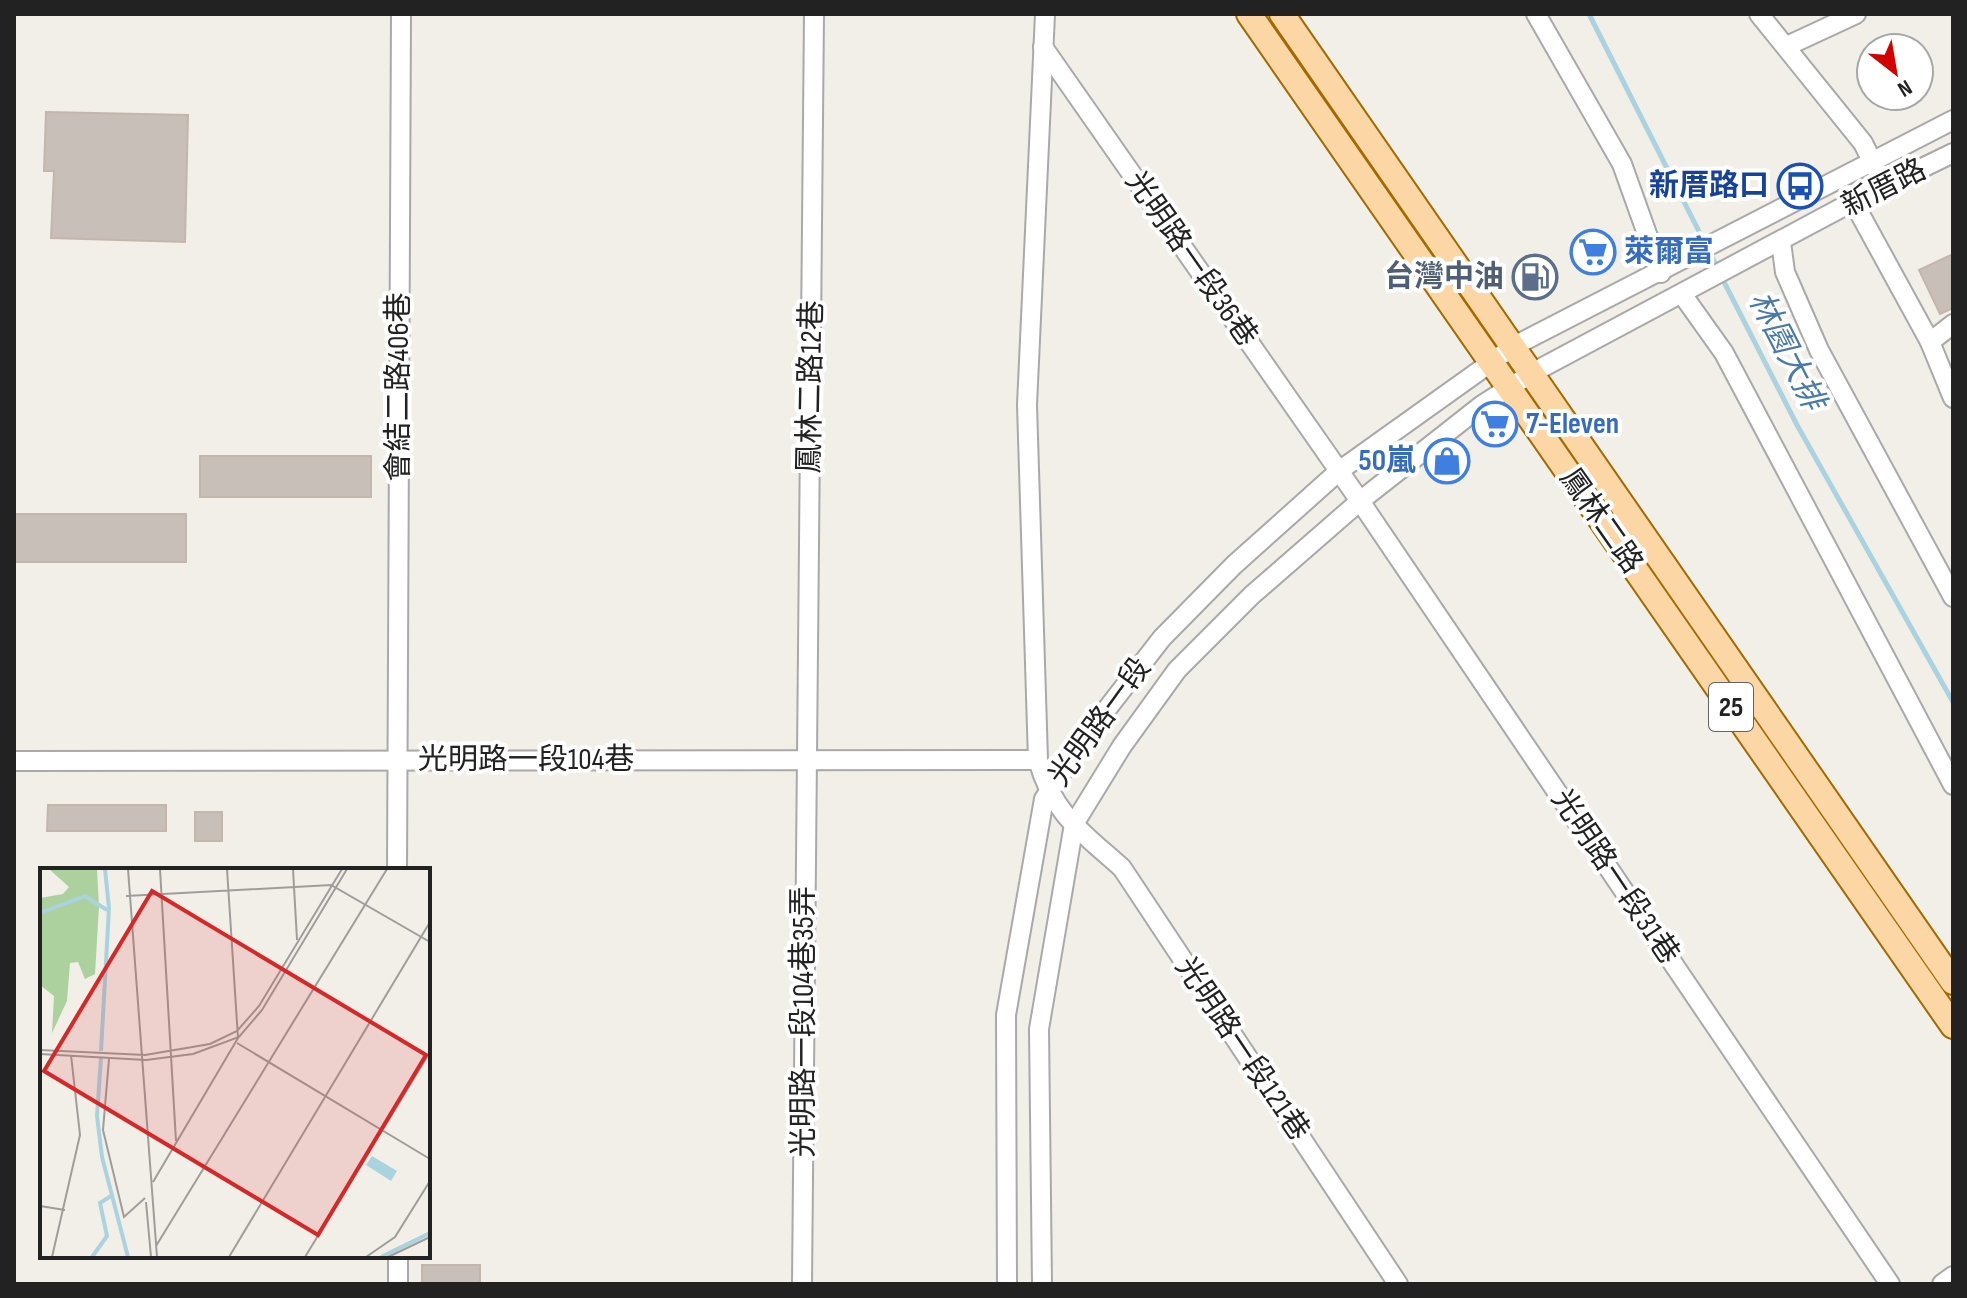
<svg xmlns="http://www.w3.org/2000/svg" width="1967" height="1298" font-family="'Sofia Sans Condensed','Noto Sans TC',sans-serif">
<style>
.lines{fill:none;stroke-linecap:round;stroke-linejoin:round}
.stream{stroke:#aad3df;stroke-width:5}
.building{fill:#c7bfb8;stroke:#c4b6ab;stroke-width:2}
.minor-casing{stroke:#a9a9a9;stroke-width:22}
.major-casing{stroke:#a06b00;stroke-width:28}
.minor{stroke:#fff;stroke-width:18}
.major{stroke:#fcd6a4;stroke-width:24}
.labels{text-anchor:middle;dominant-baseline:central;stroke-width:8;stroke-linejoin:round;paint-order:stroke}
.shield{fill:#fff;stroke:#646464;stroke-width:2}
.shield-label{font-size:28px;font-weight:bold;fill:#222}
.transit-label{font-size:30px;font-weight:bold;fill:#164399;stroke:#fff;text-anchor:end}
.street-label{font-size:30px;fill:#222;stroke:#fff}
.shop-label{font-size:30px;font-weight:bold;fill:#366cbe;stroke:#fff;text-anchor:start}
.service-label{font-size:30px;font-weight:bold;fill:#4e5e75;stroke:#fff;text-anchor:end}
.water-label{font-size:32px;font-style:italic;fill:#4a7aab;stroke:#fff}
.inset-river{fill:none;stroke:#aad3df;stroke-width:4}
.inset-road{fill:none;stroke:#9f9d99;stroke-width:2}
.view{fill:#d62828;fill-opacity:0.15;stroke:#d62828;stroke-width:4}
.inset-edge{fill:none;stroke:#222;stroke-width:4}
</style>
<rect width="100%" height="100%" fill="#f2efe9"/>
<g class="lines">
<g class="stream">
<polyline points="1589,14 1718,269"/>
<polyline points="1722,278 1797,425 1953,702"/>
</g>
</g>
<g class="building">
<polygon points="46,112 188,115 185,242 51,238 54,171 44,171"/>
<polygon points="1953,254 1953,308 1940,314 1919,270"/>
<rect x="200" y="456" width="171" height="41"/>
<rect x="14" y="514" width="172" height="48"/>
<polygon points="48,805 166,805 166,831 47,831"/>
<rect x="195" y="812" width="27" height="29"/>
<rect x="422" y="1265" width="58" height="19"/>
</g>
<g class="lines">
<g class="minor-casing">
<g id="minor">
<path d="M 1045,14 L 1027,405 L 1038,760 C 1053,814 1082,832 1122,868 L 1398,1284"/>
<polyline points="1536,14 1622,164 1661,273"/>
<polyline points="1759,14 1863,143 1885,187"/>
<polyline points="1787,46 1856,14"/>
<polyline points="1043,47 1360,501 1890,1284"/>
<polyline points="1849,194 1930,342 1953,398"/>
<polyline points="1781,242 1785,272 1819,350 1953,597"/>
<polyline points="1682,294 1724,353 1953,785"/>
<polyline points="1930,342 1953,324"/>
<polyline points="14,761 1038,760"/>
<polyline points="397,870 401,14"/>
<polyline points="398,1256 398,1284"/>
<polyline points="802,1284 814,14"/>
<polyline points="1007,1284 1006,1015 1044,799 1093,727 1162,638 1234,565 1339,471 1514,346 1953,120"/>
<polyline points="1042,1284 1039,1029 1074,824 1122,746 1177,670 1252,595 1360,501 1482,405 1532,373 1854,201 1953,153"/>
<polyline points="1942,1284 1953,1276"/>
</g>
</g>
<g class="major-casing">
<g id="major">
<polyline points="1249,14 1953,1026"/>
<polyline points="1282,14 1953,982"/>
</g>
</g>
<use href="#minor" class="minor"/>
<use href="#major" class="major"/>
</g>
<defs>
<g id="bus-ring" transform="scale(2.3)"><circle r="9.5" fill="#fff" stroke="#1a4fb4" stroke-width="1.5"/><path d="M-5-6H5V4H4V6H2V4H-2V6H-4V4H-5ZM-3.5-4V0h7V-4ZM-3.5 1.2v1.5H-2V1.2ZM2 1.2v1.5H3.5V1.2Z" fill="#1a4fb4"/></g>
<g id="supermarket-ring" transform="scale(2.3)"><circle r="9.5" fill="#fff" stroke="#3f7fe0" stroke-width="1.5"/><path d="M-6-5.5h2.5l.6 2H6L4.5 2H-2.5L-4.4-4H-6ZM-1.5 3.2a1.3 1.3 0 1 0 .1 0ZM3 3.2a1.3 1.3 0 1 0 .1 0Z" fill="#3f7fe0"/></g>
<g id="fuel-ring" transform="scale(2.3)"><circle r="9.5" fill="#fff" stroke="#5c6f8a" stroke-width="1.5"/><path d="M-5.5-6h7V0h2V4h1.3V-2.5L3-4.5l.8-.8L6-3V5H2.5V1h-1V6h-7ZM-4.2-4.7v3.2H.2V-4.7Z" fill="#5c6f8a"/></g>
<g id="shop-ring" transform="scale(2.3)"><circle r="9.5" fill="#fff" stroke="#3f7fe0" stroke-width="1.5"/><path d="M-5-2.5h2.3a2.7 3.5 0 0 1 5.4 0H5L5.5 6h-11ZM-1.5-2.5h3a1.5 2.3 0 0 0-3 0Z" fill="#3f7fe0"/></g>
</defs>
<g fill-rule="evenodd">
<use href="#bus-ring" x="1800" y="186"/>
<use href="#supermarket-ring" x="1593" y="252"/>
<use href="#fuel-ring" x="1535" y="277"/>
<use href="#supermarket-ring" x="1495" y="424"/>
<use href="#shop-ring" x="1447" y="461"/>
</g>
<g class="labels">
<rect class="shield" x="1709" y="683" width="44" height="48" rx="6"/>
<g class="shield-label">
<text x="1731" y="707">25</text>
</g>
<g class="transit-label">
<text x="1769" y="186">新厝路口</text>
</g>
<g class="street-label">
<text transform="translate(1884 188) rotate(-27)">新厝路</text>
<text transform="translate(1191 259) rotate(55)">光明路一段36巷</text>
<text transform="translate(399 387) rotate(-90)">會結二路406巷</text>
<text transform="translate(811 387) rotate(-89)">鳳林二路12巷</text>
<text transform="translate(1601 521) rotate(55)">鳳林二路</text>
<text transform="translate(1100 722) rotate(-54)">光明路一段</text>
<text x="526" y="760">光明路一段104巷</text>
<text transform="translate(1615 877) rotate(56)">光明路一段31巷</text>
<text transform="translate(804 1022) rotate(-90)">光明路一段104巷35弄</text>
<text transform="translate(1242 1049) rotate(56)">光明路一段121巷</text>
</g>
<g class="shop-label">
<text x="1624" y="252">萊爾富</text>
<text x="1526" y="424">7-Eleven</text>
<text x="1416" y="461" text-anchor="end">50嵐</text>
</g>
<g class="service-label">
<text x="1504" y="277">台灣中油</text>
</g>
<g class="water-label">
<text transform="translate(1786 351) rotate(63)">林園大排</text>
</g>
</g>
<g transform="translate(40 868)">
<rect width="390" height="390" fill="#f2efe9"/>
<path d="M 9,1 L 57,1 L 59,39 L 55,106 L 45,111 L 38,94 L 30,95 L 27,133 L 12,165 L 14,128 L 0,117 L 0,30 L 23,26 L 29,19 Z" fill="#add19e"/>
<path d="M 332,288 L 357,303 L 351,313 L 326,297 Z" fill="#aad3df"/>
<path class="inset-river" d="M 0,45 L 45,28 L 67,42M 61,183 L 69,40 L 65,1M 61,190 L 57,248 L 62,289 L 88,389M 52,389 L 67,368 L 60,335 L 71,328M 341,389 L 390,365"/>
<path class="inset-road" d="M 88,1 L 117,389M 120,1 L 136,273M 253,1 L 257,72M 86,28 L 291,17 L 390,74M 197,175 L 390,291M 0,182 L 105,187 L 170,176 L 197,163 L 219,138 L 302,1M 0,186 L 106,192 L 153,186 L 199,169 L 222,142 L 307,1M 69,191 L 63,262 L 84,349 L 105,330M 113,314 L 198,170 L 187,1M 106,334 L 111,389M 0,338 L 25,342M 116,378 L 347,1M 12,389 L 40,267 L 31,187M 189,389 L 390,54M 265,389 L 390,184M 326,389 L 355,369 L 390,313M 348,389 L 390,369"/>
<path class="view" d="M 112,23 L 386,187 L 278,367 L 4,203 Z"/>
<rect width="390" height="390" class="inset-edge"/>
</g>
<rect width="1967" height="1298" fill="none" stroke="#222222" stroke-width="32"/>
<g transform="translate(1895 72) rotate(149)"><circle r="38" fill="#ffffff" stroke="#a7a7a7" stroke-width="2"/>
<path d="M0-6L14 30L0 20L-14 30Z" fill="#d40000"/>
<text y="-12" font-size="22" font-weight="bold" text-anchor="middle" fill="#222222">N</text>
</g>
</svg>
